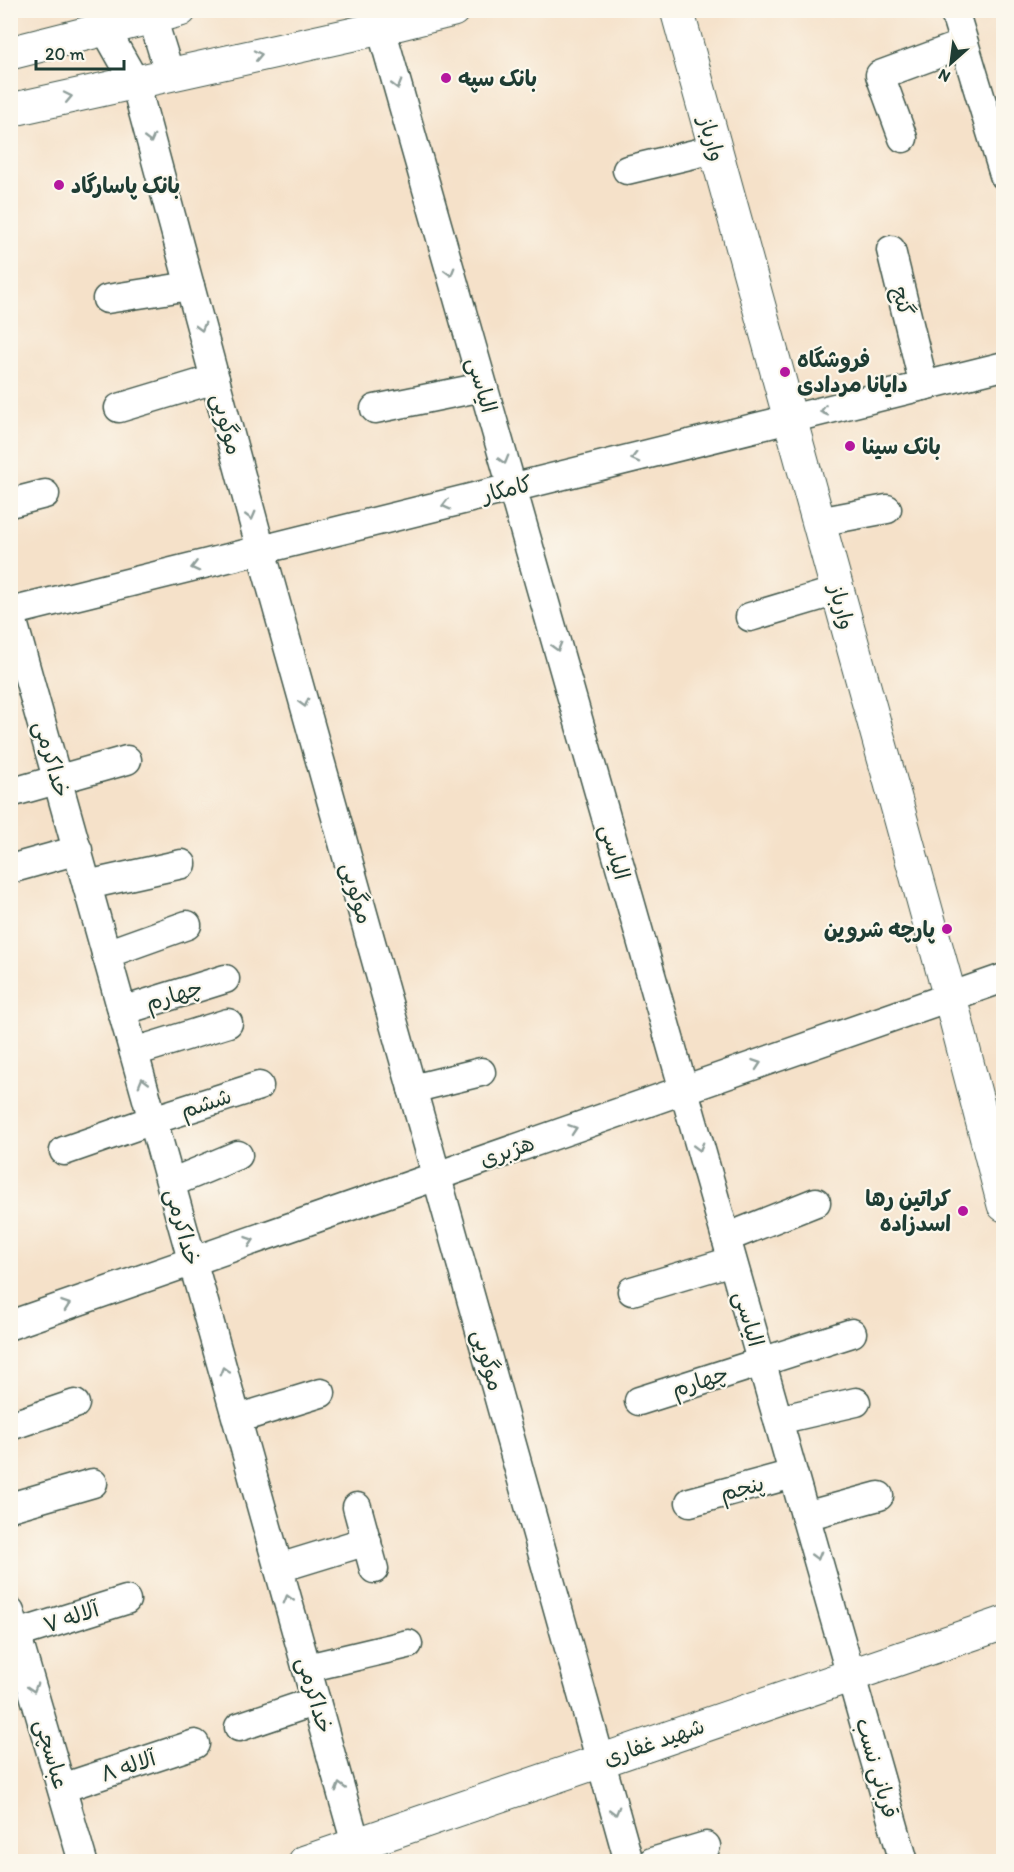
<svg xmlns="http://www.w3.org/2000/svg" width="1014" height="1872" font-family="Itim,'Playpen Sans Arabic',sans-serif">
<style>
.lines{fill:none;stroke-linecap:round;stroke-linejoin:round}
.minor-casing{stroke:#3f564a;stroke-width:31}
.major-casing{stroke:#3f564a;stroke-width:35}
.minor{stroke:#fff;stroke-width:28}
.major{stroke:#fff;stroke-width:33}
.oneway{stroke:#8f9e9a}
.poi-dot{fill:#b5179e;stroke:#fbf7ec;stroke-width:2}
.labels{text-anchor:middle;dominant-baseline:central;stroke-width:4.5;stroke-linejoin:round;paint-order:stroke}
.poi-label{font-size:22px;font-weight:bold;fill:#1f3d34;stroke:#fbf7ec;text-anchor:start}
.street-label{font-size:22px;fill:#1f3d34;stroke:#fbf7ec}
</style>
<rect width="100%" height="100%" fill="#fbf7ec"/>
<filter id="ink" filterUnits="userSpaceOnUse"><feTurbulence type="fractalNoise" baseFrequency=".0167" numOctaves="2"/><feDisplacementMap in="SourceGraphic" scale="12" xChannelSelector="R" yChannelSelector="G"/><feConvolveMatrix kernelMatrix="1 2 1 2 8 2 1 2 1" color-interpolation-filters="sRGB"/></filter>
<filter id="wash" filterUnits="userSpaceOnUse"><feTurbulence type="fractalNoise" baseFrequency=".008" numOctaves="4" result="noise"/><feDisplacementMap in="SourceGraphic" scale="24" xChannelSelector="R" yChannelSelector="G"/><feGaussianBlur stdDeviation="1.35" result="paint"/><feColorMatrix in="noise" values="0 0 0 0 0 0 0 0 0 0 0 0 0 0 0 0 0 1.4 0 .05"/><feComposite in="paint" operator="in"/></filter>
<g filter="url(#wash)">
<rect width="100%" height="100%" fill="#f5e1c9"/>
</g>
<g filter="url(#ink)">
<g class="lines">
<g class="minor-casing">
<g id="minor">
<polyline points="954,10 1004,175"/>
<polyline points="152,17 170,75"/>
<polyline points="381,28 904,1862"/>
<polyline points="105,29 135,82 261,550 629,1862"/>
<polyline points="903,138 880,75 964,44"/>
<polyline points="627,170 715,149"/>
<polyline points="891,250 924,386"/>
<polyline points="107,299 190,286"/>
<polyline points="119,408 215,379"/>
<polyline points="375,409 483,387"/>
<polyline points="10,503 45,494"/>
<polyline points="818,522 887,509"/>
<polyline points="10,611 361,1862"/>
<polyline points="10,612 1004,366"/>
<polyline points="750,617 837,591"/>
<polyline points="10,793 127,760"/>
<polyline points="10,869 78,850"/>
<polyline points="87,885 182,864"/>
<polyline points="106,954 187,925"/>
<polyline points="122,1011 225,979"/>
<polyline points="134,1052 228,1023"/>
<polyline points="412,1089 481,1072"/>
<polyline points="64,1151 153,1120 259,1086"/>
<polyline points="171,1183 238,1155"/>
<polyline points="726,1238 816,1202"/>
<polyline points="632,1291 732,1261"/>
<polyline points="10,1325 1004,978"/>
<polyline points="639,1401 852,1333"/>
<polyline points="237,1419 321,1393"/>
<polyline points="778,1420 856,1402"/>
<polyline points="10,1426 75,1404"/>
<polyline points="690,1502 793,1474"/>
<polyline points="10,1507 93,1483"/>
<polyline points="357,1507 374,1569"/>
<polyline points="805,1516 879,1496"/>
<polyline points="279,1568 367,1541"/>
<polyline points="10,1612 83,1862"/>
<polyline points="17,1634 126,1600"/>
<polyline points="307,1668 408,1644"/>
<polyline points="239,1727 316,1701"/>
<polyline points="62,1788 195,1744"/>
<polyline points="652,1862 706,1846"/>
</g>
</g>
<g class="major-casing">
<g id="major">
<polyline points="677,10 950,997 1004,1205"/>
<polyline points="10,53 180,10"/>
<polyline points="10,110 381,28 453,10"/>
<polyline points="305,1862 1004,1623"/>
</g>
</g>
<use href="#minor" class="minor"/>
<use href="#major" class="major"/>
</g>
<defs><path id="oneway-chevron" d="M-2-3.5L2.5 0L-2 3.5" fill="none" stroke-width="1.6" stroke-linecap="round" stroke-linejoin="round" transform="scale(1.5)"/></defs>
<g class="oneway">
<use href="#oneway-chevron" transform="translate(258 55) rotate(-12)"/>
<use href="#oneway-chevron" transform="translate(397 85) rotate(74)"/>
<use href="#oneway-chevron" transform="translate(68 97) rotate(-12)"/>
<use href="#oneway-chevron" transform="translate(150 139) rotate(75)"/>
<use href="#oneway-chevron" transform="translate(450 272) rotate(74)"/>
<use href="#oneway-chevron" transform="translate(201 327) rotate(75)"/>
<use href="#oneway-chevron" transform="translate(824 411) rotate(166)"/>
<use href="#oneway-chevron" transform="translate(635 458) rotate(166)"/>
<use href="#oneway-chevron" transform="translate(504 460) rotate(74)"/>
<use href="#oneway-chevron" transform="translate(446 505) rotate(166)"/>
<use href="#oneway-chevron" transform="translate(251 516) rotate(75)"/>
<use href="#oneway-chevron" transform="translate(195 567) rotate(166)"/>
<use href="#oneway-chevron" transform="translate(557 647) rotate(74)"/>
<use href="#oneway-chevron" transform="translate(304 703) rotate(74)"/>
<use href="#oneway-chevron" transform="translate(757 1064) rotate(-19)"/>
<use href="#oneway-chevron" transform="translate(143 1082) rotate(-106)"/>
<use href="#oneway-chevron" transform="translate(573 1129) rotate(-19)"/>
<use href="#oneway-chevron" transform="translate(699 1147) rotate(74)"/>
<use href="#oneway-chevron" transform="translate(250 1241) rotate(-19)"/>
<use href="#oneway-chevron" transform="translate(66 1305) rotate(-19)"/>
<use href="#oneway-chevron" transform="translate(224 1371) rotate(-106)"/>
<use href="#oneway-chevron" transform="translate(817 1556) rotate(74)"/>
<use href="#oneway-chevron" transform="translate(288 1599) rotate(-106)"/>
<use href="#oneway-chevron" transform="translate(33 1688) rotate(73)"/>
<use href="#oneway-chevron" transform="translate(340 1787) rotate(-106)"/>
<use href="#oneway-chevron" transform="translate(615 1811) rotate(74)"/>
</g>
</g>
<g class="poi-dot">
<circle cx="446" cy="78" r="6"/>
<circle cx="59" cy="185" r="6"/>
<circle cx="785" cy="372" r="6"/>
<circle cx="850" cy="446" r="6"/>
<circle cx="947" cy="929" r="6"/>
<circle cx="963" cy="1211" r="6"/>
</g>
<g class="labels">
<g class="poi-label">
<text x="458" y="78">بانک سپه</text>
<text x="71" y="185">بانک پاسارگاد</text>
<text x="797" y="359">فروشگاه<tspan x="797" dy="25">دایانا مردادی</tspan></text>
<text x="862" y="446">بانک سینا</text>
<text x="935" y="929" text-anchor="end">پارچه شروین</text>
<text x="951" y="1198" text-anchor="end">کراتین رها<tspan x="951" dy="25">اسدزاده</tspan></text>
</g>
<g class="street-label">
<text transform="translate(712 139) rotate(74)">وارباز</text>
<text transform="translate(903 301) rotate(76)">گنج</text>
<text transform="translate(482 385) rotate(74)">الیاسی</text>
<text transform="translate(227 424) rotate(75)">موگویی</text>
<text transform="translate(507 489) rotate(-14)">کامکار</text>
<text transform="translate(842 607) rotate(75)">وارباز</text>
<text transform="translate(52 759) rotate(74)">خداکرمی</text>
<text transform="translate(615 852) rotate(74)">الیاسی</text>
<text transform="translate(357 893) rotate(74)">موگویی</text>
<text transform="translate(174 995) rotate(-17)">چهارم</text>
<text transform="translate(206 1103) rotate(-18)">ششم</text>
<text transform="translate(507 1151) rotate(-19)">هژبری</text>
<text transform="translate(183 1227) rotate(75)">خداکرمی</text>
<text transform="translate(749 1319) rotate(74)">الیاسی</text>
<text transform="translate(488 1360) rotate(74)">موگویی</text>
<text transform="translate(700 1381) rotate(-18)">چهارم</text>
<text transform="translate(742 1488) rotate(-15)">پنجم</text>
<text transform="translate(71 1617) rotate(-18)">آلاله ۷</text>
<text transform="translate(315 1695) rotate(74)">خداکرمی</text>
<text transform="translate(654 1742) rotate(-19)">شهید غفاری</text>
<text transform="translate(52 1754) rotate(74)">عباسچی</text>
<text transform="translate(128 1766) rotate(-18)">آلاله ۸</text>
<text transform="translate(877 1768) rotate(74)">قربانی نسب</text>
</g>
</g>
<rect width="1014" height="1872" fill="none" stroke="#fbf7ec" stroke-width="36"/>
<g transform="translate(951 63) rotate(208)" stroke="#fbf7ec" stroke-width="4.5" paint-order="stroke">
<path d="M0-4.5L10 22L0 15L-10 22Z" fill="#1f3d34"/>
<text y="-9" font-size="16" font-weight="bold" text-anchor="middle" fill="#1f3d34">N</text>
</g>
<path d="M36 60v9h88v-9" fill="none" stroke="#1f3d34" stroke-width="3"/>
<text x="45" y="60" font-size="18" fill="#1f3d34" stroke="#fbf7ec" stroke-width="4.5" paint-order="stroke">20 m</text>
</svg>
